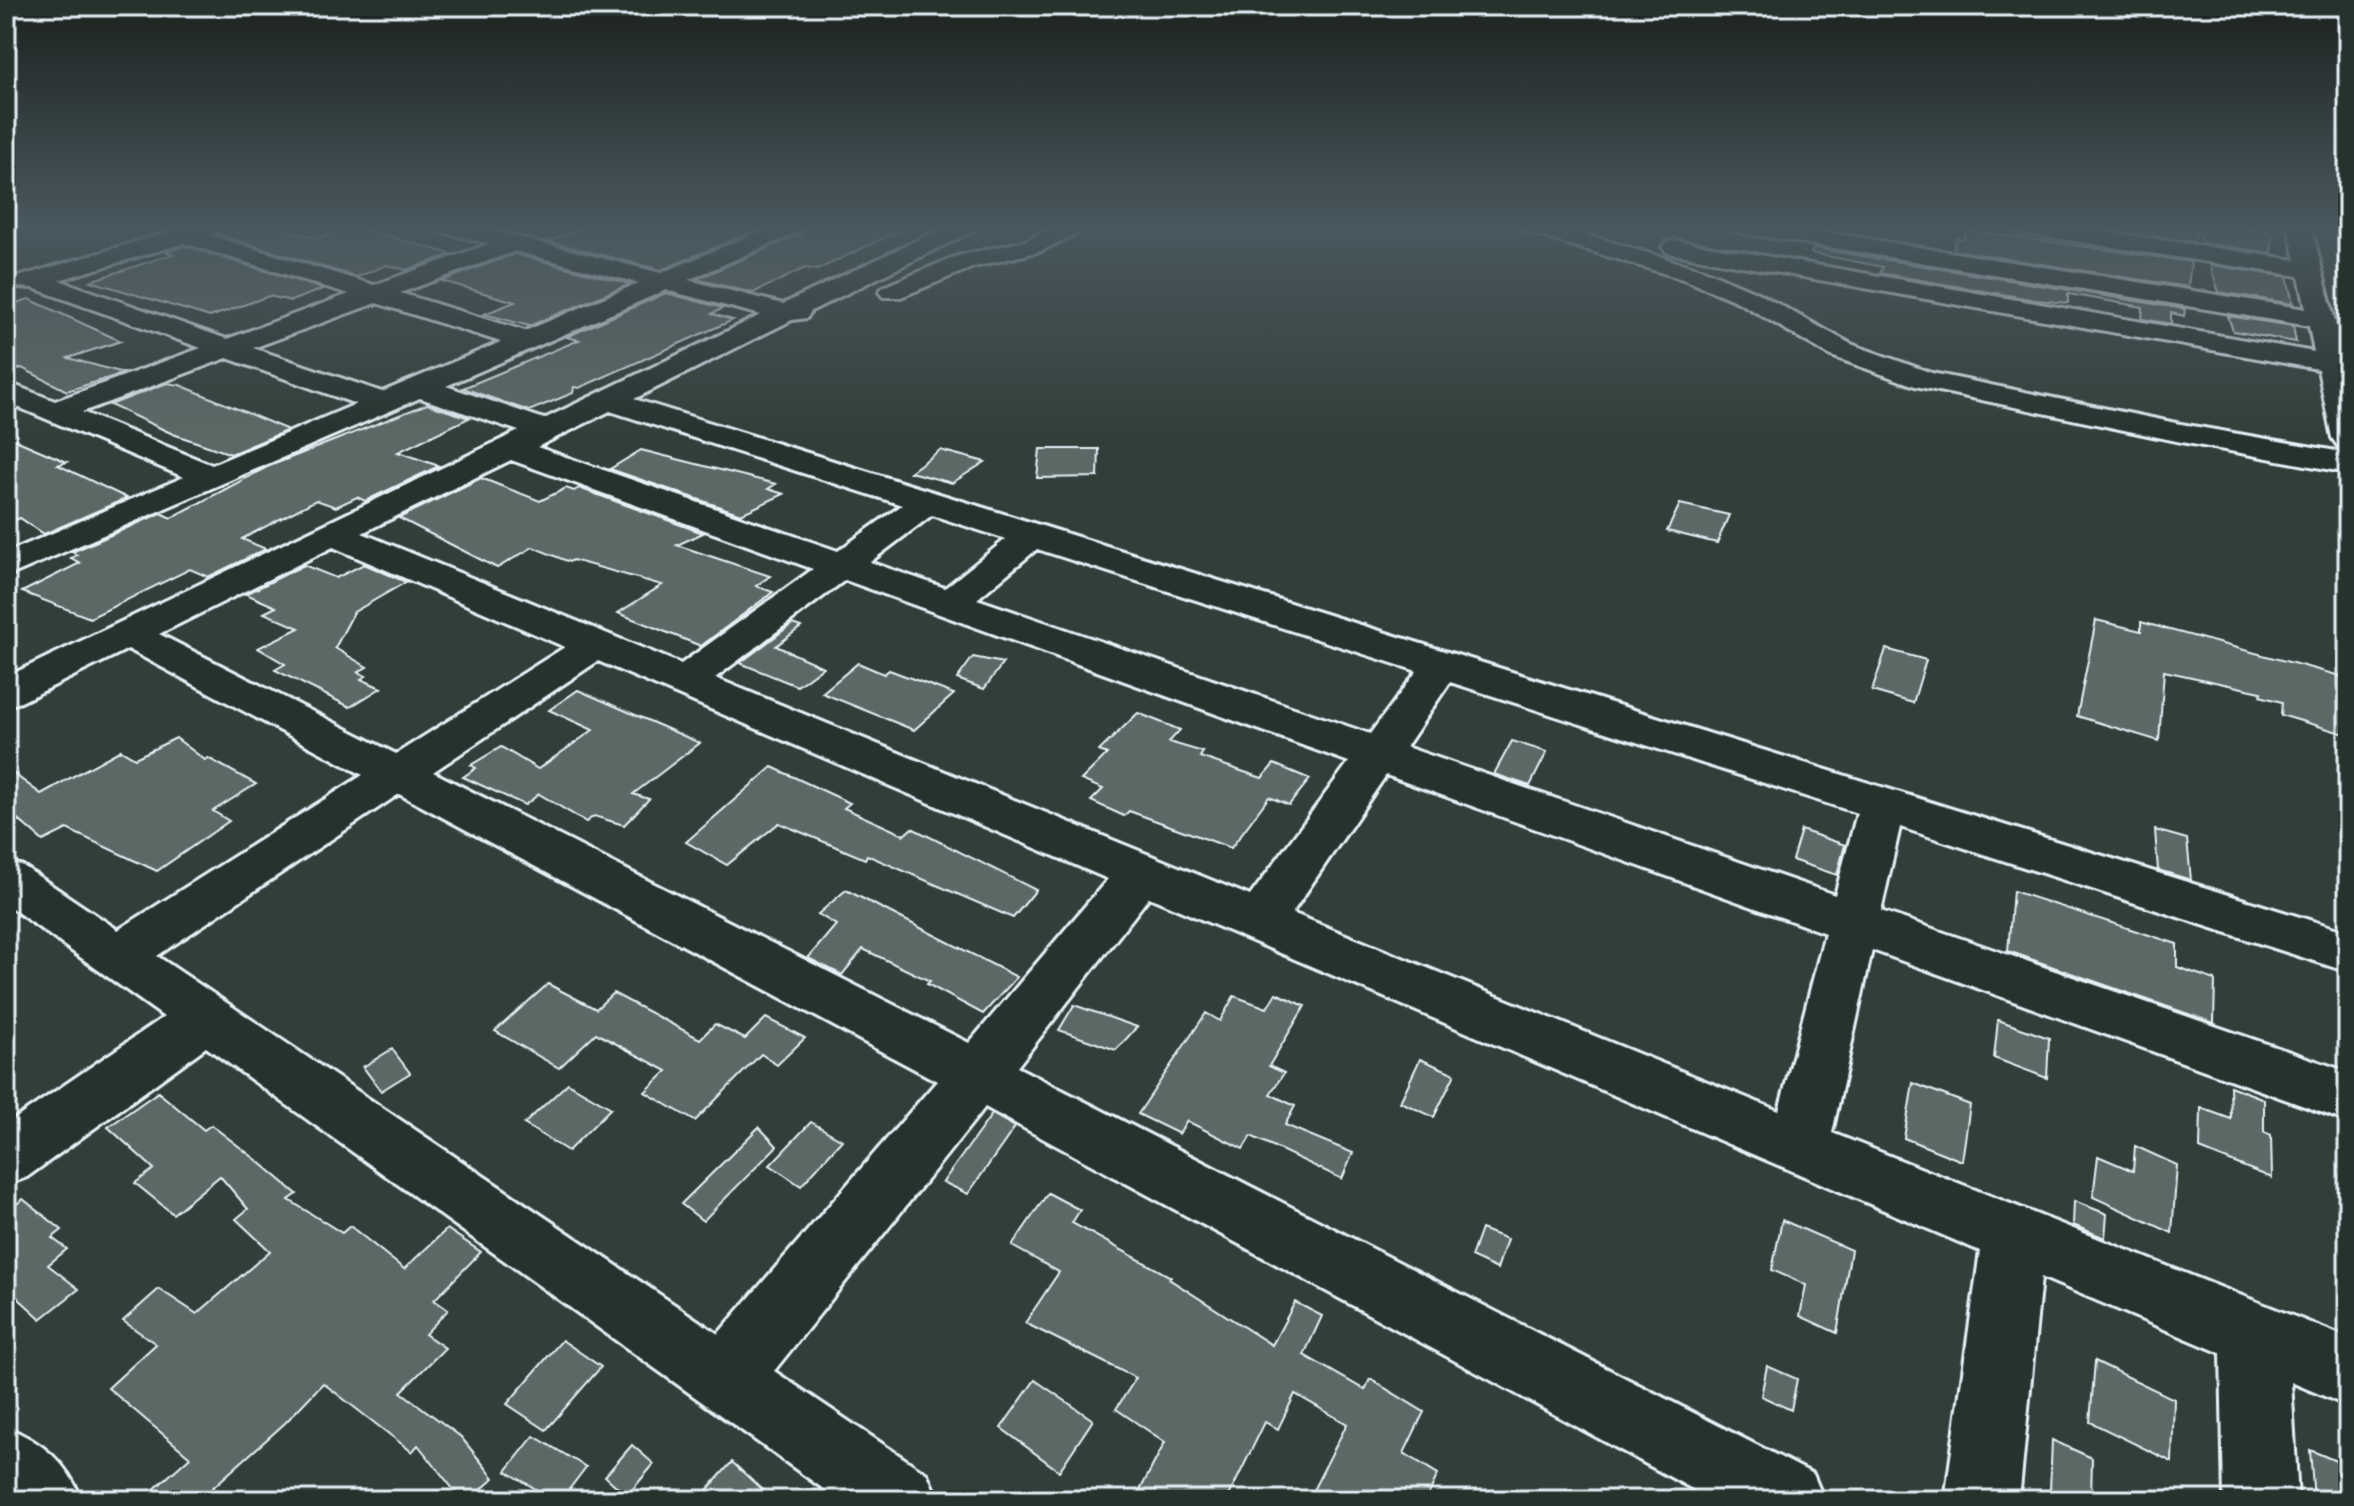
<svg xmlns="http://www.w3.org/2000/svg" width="2354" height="1506" font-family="Mynerve,sans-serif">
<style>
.building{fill:#5c6865;stroke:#e8f1f8;stroke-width:2}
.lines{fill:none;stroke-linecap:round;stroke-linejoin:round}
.minor-casing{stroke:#e8f1f8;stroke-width:6}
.minor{fill:#26332d;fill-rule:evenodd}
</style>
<rect width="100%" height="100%" fill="#323e39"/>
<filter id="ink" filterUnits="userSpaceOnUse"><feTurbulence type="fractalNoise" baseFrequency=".0125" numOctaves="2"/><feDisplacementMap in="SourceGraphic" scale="16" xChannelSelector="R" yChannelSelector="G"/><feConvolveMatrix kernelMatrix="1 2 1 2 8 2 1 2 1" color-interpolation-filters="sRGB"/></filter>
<g filter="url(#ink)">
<g class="building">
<polygon points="225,226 286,226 286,230 317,238 351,226 452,254 406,270 387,265 357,277 219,235"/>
<polygon points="588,226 765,226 661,270 548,241"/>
<polygon points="806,226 909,226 817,270 805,268 753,293 697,279 801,234"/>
<polygon points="2154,226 2233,226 2272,232 2272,253 2202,243 2196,226 2194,242 2153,236"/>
<polygon points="1966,230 2191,262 2188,287 1953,250 1956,238 1964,239"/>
<polygon points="185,246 323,289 291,301 269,296 210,317 90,281 173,254 167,252"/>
<polygon points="1813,248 2185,309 2184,316 2171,313 2171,324 2142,319 2143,307 2068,294 2068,303 2036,300 1880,273 1883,267 1811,253"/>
<polygon points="515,254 630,284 529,326 484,314 515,302 442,281"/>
<polygon points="2210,265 2287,277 2293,304 2219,292"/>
<polygon points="666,293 723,308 712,314 733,320 579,388 574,387 573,393 529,411 463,388 579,340 566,337"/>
<polygon points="29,299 121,341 68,358 124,373 67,391 22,368 6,373 6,306"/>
<polygon points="2228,316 2293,326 2296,342 2233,331"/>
<polygon points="167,383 180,385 288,430 231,454 173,434 110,405"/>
<polygon points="427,404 469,418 398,452 439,466 365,501 357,497 336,507 316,500 242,539 266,549 208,577 190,569 90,618 22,592 80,563 71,558 77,555 72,552 161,513 171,518 267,467"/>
<polygon points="6,436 67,462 58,465 127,498 44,534 20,518 6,524"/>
<polygon points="1040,449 1099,449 1098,477 1037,478"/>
<polygon points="641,450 776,484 768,489 784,494 741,514 610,469"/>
<polygon points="940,450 985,462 952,483 910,472"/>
<polygon points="481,478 540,501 566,488 574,491 579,488 703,533 677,545 770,576 756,586 773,592 701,646 618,613 662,585 573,560 569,562 533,547 497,568 399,518"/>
<polygon points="1680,504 1729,515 1717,543 1667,531"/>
<polygon points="364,564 406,582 354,612 335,648 367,667 358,672 366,676 361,679 381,688 350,707 275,670 285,664 258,648 299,628 264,613 276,607 246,594 304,565 336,578"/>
<polygon points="2096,620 2141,631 2141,622 2348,678 2348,735 2281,715 2282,702 2260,696 2261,692 2164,671 2159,741 2077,716"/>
<polygon points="792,624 801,627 776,646 823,667 797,686 740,663"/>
<polygon points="1886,649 1926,660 1913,703 1872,691"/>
<polygon points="973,657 1003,663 984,689 957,679"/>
<polygon points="858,663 884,674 889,670 954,694 914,730 822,693"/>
<polygon points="578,690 700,743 633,794 649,799 624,825 594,816 586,822 539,794 525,805 463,777 476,768 471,765 501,747 538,769 593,730 549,710"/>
<polygon points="1138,713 1180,730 1169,742 1203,752 1200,757 1262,778 1274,764 1310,779 1289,805 1269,797 1231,848 1129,811 1124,816 1091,801 1103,789 1081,780 1107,754 1099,751"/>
<polygon points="176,738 205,760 208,758 256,784 213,811 229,821 157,871 67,829 43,841 6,809 6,768 41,794 121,750 135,758"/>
<polygon points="1512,741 1547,752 1530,786 1494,774"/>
<polygon points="772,767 850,803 844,808 904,835 912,828 1036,890 1013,918 867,855 865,859 779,823 727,865 686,842"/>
<polygon points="1801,830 1845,845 1837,875 1792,860"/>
<polygon points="2155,830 2187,839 2191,880 2158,870"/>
<polygon points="846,890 1017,977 983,1014 927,984 930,981 863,949 842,975 808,958 836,925 818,914"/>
<polygon points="2013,891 2177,944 2177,967 2215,980 2214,1023 2008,951"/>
<polygon points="548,984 596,1009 613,993 700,1039 715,1024 745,1039 766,1018 805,1038 777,1065 761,1054 695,1121 645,1092 667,1071 596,1033 559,1068 495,1031"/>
<polygon points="1276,993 1305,1006 1269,1066 1284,1073 1270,1094 1295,1106 1285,1125 1353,1153 1342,1179 1251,1136 1243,1149 1187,1121 1179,1134 1138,1114 1206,1013 1220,1021 1234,996 1267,1008"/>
<polygon points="1074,1005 1137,1027 1116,1050 1059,1030"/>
<polygon points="1998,1020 2049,1038 2047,1078 1994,1058"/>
<polygon points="392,1049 410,1073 381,1091 363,1067"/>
<polygon points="1420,1059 1455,1074 1434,1117 1400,1102"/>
<polygon points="568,1083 611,1108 568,1151 524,1124"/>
<polygon points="1913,1083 1970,1105 1962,1161 1904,1138"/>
<polygon points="2230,1086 2264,1099 2264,1132 2271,1135 2272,1178 2200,1149 2201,1108 2231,1119"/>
<polygon points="158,1092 204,1130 211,1125 258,1161 297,1194 289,1200 342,1233 350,1226 404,1269 447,1229 481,1252 434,1300 448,1310 425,1334 445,1348 401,1392 461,1437 494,1478 470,1500 462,1500 418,1445 412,1452 323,1383 285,1423 199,1500 142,1500 190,1457 108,1388 156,1344 123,1321 159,1289 197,1314 270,1251 236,1219 248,1209 220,1176 173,1214 135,1183 154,1169 108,1127"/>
<polygon points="992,1114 1015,1127 968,1194 943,1182"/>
<polygon points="811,1122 842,1140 801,1186 770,1165"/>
<polygon points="759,1127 777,1146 703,1221 681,1204"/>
<polygon points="2135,1146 2177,1165 2172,1233 2093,1197 2098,1156 2133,1171"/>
<polygon points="1048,1193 1080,1210 1072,1223 1171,1277 1169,1279 1272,1345 1295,1302 1322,1316 1304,1355 1365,1390 1370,1379 1424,1412 1404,1453 1438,1474 1426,1500 1308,1500 1347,1424 1295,1394 1278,1429 1265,1422 1227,1500 1135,1500 1165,1442 1116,1409 1136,1378 1025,1323 1059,1272 1012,1246"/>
<polygon points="23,1199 62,1230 52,1238 67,1249 48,1265 79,1289 41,1319 6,1287 6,1212"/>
<polygon points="2074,1201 2107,1214 2105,1238 2073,1225"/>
<polygon points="1782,1220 1851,1250 1837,1333 1800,1316 1806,1285 1772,1270"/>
<polygon points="1481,1229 1507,1239 1497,1269 1471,1257"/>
<polygon points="562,1340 601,1367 546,1430 507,1404"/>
<polygon points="2095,1361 2174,1399 2172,1462 2090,1422"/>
<polygon points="1767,1366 1797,1379 1791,1410 1761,1396"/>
<polygon points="1035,1380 1093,1420 1059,1471 1001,1428"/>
<polygon points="534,1436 586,1467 561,1500 554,1500 506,1471"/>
<polygon points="2052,1440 2092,1458 2091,1500 2071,1500 2050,1490"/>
<polygon points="632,1445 654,1464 627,1496 605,1476"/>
<polygon points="2310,1450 2348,1466 2348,1500 2314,1500"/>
<polygon points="732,1462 773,1500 698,1500"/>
</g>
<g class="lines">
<g class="minor-casing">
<g id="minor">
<path d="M 190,226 L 222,226 L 219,232 L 209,235 L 374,285 L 489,244 L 439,231 L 436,226 L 474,226 L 661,273 L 773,226 L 803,226 L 800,231 L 688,280 L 783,304 L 947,226 L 976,226 L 973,231 L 811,311 L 807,318 L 792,320 L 634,399 L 2348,932 L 2348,972 L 1900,827 L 1881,911 L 2348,1072 L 2348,1122 L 1872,950 L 1832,1133 L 2348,1338 L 2348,1406 L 2291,1382 L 2298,1500 L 2224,1500 L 2221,1353 L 2041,1277 L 2019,1500 L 1945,1500 L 1980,1251 L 1149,897 L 1017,1067 L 1813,1474 L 1824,1500 L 1713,1500 L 985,1107 L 774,1371 L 927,1474 L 938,1500 L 839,1500 L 206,1047 L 27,1177 L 6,1185 L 6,1125 L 164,1017 L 6,904 L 6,861 L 23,866 L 118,930 L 363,775 L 128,649 L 21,702 L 6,706 L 6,677 L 519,431 L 420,398 L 6,577 L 6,553 L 184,477 L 6,402 L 6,382 L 55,401 L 201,348 L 33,288 L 18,287 L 14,282 L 18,277 ZM 184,243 L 349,294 L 227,339 L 59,280 ZM 515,251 L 639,283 L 525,331 L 400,293 ZM 666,290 L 761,315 L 544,419 L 446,386 ZM 376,303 L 501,342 L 382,392 L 253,348 ZM 227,358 L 356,404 L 212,465 L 82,412 ZM 610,411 L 902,505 L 838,551 L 537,447 ZM 511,460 L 813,569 L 681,664 L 362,533 ZM 932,515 L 1006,539 L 945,588 L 870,562 ZM 333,547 L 565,647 L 396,754 L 159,634 ZM 1037,549 L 1417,671 L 1370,734 L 977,599 ZM 845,580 L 1349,762 L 1250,896 L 715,678 ZM 598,661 L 1108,879 L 969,1043 L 433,772 ZM 1450,682 L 1857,813 L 1835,895 L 1406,747 ZM 1386,775 L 1825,933 L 1779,1111 L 1292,913 ZM 399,794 L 937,1081 L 718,1334 L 157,956 Z"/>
<polygon points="1055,226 1085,226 1081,231 1041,251 974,267 901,297 883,297 879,292 883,287 957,256 1025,241"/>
<polygon points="1520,226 1558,226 1704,270 1756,292 1851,344 1932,373 2181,424 2348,453 2348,473 2181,442 1915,386 1831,356 1738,302 1686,280 1524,231"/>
<polygon points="1731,226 1786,226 2306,309 2299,276 2022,233 2014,231 2010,226 2067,226 2296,260 2288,226 2311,226 2348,374 2348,447 2337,445 2332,438 2318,369 1674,254 1666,252 1662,247 1666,242 1674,240 2314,352 2309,326 1743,233 1735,231"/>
<path d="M 6,1427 C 43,1442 67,1463 82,1500 L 6,1500 Z"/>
</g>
</g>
<use href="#minor" class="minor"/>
</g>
</g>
<linearGradient id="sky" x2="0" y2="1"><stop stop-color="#1c221f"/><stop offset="0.52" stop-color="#49585f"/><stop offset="1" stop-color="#49585f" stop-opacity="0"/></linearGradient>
<rect width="2354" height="437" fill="url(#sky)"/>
<rect width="2354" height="1506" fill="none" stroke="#26332d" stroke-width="32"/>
<rect x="16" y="16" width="2322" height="1474" fill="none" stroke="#e8f1f8" stroke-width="3" filter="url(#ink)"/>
</svg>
